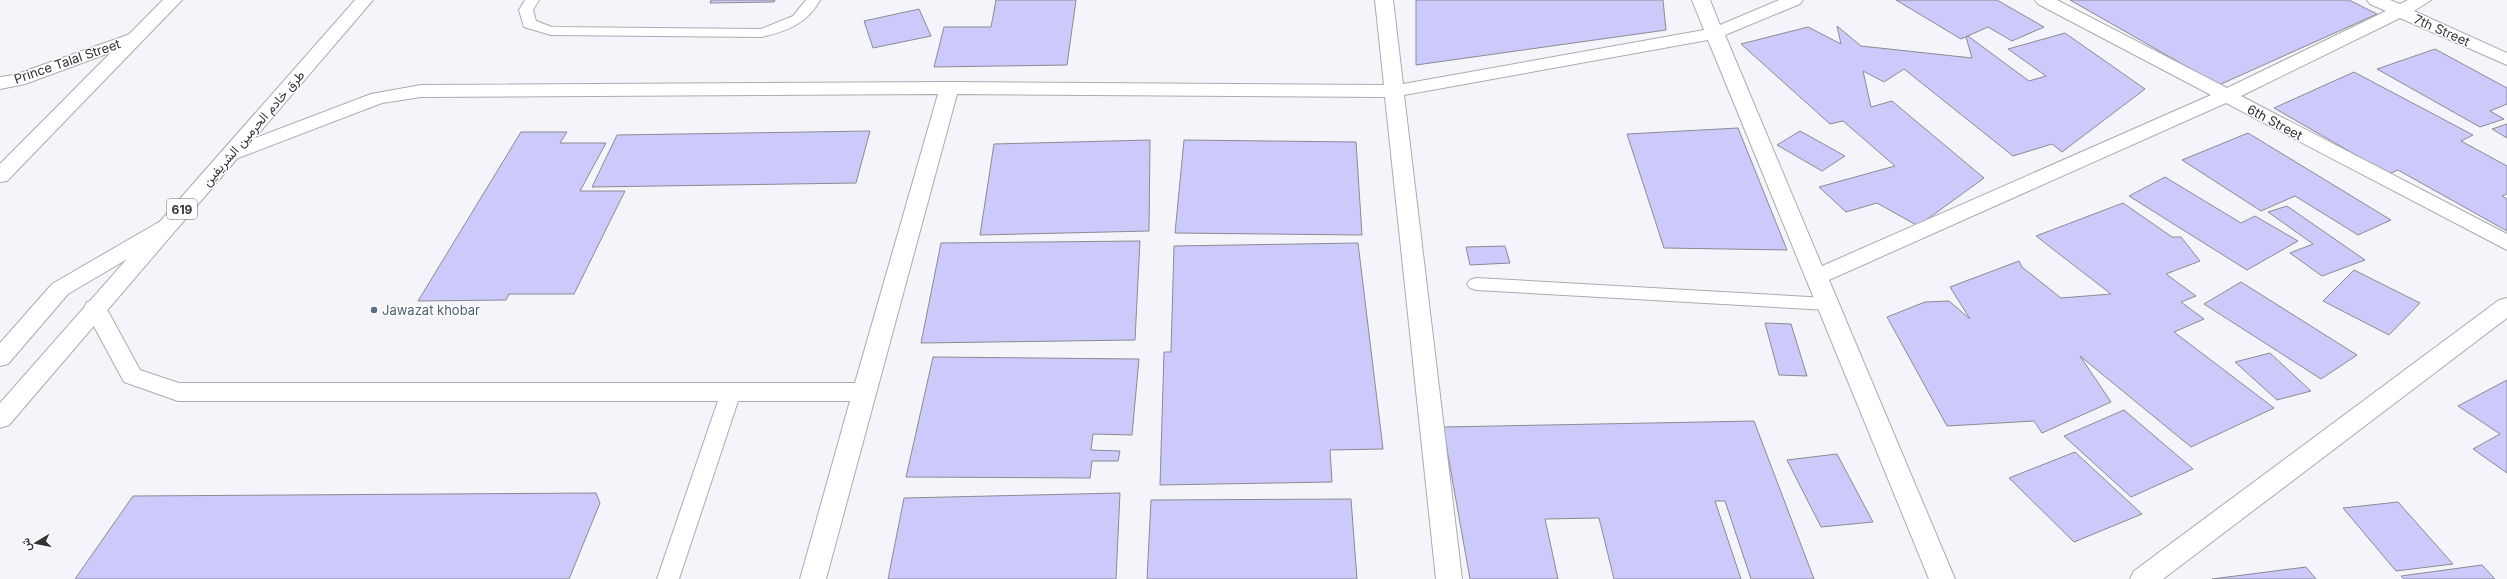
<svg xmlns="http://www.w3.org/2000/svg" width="2507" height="579" font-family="Inter,Vazirmatn,sans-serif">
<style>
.building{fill:#cbcafb;stroke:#8b8b90}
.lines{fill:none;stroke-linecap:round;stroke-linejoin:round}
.service-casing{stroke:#ababb0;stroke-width:2}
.minor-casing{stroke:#ababb0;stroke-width:2}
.trunk-casing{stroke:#ababb0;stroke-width:2}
.motorway-casing{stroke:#ababb0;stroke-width:2}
.service{fill:#fff;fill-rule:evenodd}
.minor{fill:#fff;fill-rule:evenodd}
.trunk{fill:#fff;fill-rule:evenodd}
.motorway{fill:#fff;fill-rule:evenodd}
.service-dot{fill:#5c6f8a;stroke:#fff;stroke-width:1.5}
.labels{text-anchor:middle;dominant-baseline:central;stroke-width:3;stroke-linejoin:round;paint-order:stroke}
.shield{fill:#fff;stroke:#717172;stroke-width:1}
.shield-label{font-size:12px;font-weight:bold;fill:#343436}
.street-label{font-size:13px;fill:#343436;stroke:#fff}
.service-label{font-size:13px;fill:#4e5e75;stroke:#fff;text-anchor:start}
</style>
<rect width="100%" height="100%" fill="#f4f4fa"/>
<g class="building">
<polygon points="711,0 775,0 774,2 710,3"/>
<polygon points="996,0 1076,0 1067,65 934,67 944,27 991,27"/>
<polygon points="1416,0 1663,0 1666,30 1416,65"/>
<polygon points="1896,0 1997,0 2044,27 2012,41 1988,27 1961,39"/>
<polygon points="2070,0 2349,0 2377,14 2219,85"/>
<polygon points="919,9 931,36 873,48 864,21"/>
<polygon points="1837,26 1861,46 1972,58 1966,37 1968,36 2029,81 2046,76 2008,49 2065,33 2145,89 2062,152 2052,144 2013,156 1904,69 1884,82 1863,71 1871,107 1892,101 1984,178 1918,226 1877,203 1846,212 1819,187 1895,166 1843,121 1830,124 1741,44 1808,27 1841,44"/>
<polygon points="2435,49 2507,88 2507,104 2490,111 2504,119 2480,127 2377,69"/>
<polygon points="2354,72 2473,135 2461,141 2507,166 2507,194 2502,196 2507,199 2507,231 2398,170 2389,174 2274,108"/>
<polygon points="2507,124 2507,138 2492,129"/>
<polygon points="1738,128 1787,250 1664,248 1627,134"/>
<polygon points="870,131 856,183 592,187 617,135"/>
<polygon points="1800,131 1845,156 1822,171 1777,145"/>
<polygon points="521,132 567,132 560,143 606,143 580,191 625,191 574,294 509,294 506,300 418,301"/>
<polygon points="2248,133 2391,220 2358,235 2295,196 2261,211 2182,160"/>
<polygon points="1150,140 1149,231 980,235 994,144"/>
<polygon points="1184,140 1356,142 1362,235 1175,233"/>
<polygon points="2165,177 2241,223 2255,216 2298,241 2247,270 2129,196"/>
<polygon points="2123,203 2172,237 2181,237 2200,261 2166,274 2196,296 2181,302 2204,319 2174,332 2274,408 2191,447 2080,356 2111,402 2042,433 2034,421 1947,426 1887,317 1925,302 1949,301 1970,319 1950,287 2019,261 2022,267 2061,298 2111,294 2036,236"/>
<polygon points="2287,206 2365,260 2322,276 2290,253 2313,244 2268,212"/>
<polygon points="1140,241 1135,340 921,343 941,243"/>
<polygon points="1358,243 1383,449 1330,450 1332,482 1160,485 1164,352 1171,352 1174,246"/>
<polygon points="1505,246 1510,263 1470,265 1466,247"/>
<polygon points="2354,270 2420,303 2389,335 2323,301"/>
<polygon points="2241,282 2357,355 2321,379 2204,304"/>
<polygon points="1765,323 1791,324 1807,376 1779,375"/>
<polygon points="2270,353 2311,391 2277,400 2235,362"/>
<polygon points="933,357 1139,359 1132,435 1093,434 1091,450 1120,451 1118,461 1092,461 1090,478 906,477"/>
<polygon points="2507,380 2507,473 2473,449 2500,434 2458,406"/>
<polygon points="2124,410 2193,469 2131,497 2064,436"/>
<polygon points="1754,421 1814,579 1751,579 1725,501 1715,501 1741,579 1614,579 1599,518 1545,519 1558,579 1470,579 1443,427"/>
<polygon points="2075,452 2142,514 2074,542 2009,478"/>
<polygon points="1837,454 1873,522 1821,527 1787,460"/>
<polygon points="596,493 600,503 569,579 75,579 133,496"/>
<polygon points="1120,493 1116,579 888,579 904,498"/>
<polygon points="1351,499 1357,579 1147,579 1151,500"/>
<polygon points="2398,502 2453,564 2396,571 2343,508"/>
<polygon points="2482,565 2495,579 2404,579 2401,576"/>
<polygon points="2306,567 2316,579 2212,579"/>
</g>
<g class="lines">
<g class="service-casing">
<g id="service">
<path d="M 525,0 L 539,0 L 533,10 L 536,21 L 552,27 L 761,29 L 793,16 L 806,0 L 820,0 C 807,24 787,31 762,37 L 551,35 L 524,27 L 519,10 Z"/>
<polygon points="1476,278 1827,298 1833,299 1836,304 1833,309 1827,310 1476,290 1470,288 1467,284 1470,280"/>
<polygon points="731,385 738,387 741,392 679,579 657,579 721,392 724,387"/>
</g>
</g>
<g class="minor-casing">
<g id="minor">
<polygon points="1375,0 1393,0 1403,84 1704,30 1692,0 1710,0 1720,25 1779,0 1803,0 1800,4 1725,35 1822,266 2211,95 2038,4 2035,0 2057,0 2227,88 2386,11 2370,4 2367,0 2390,0 2400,4 2408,0 2431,0 2414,11 2507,53 2507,65 2400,18 2241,96 2507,234 2507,250 2226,103 1829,280 1955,579 1929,579 1708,40 1404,95 1462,579 1436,579 1385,97 957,94 826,579 800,579 850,401 178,401 124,382 84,308 87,302 95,300 103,302 140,370 179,383 855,383 938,94 421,97 382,103 238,158 231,160 224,158 221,154 224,150 371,94 421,85 949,82 1384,85"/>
<polygon points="133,33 139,34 142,38 139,42 25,84 0,89 0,77 14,75"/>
<polygon points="2507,298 2507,318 2163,579 2130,579 2134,571 2499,300"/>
</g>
</g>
<g class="trunk-casing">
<g id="trunk">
<polygon points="163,0 182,0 7,181 0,182 0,164"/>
<polygon points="355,0 373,0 9,425 0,428 0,403"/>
</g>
</g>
<g class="motorway-casing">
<polygon id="motorway" points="166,220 173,222 176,227 173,232 68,294 8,364 0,366 0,343 52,284 159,222"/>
</g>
<use href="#service" class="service"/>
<use href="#minor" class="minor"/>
<use href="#trunk" class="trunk"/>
<use href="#motorway" class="motorway"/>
</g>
<circle class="service-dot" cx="374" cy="310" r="4"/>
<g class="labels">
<rect class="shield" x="167" y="199" width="30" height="20" rx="3"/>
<g class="shield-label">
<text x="182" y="209">619</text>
</g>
<g class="street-label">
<text transform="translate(2442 30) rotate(24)">7th Street</text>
<text transform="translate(67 61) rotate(-19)">Prince Talal Street</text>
<text transform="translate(2275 122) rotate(28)">6th Street</text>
<text transform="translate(253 128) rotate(-49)">طرق خادم الحرمين الشريفين</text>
</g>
<g class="service-label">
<text x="382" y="310">Jawazat khobar</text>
</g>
</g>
<g transform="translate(36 543) rotate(260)" stroke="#ffffff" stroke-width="3" paint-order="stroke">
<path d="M0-3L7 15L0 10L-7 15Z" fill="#343436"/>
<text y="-6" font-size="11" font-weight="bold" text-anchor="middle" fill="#343436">ش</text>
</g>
</svg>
